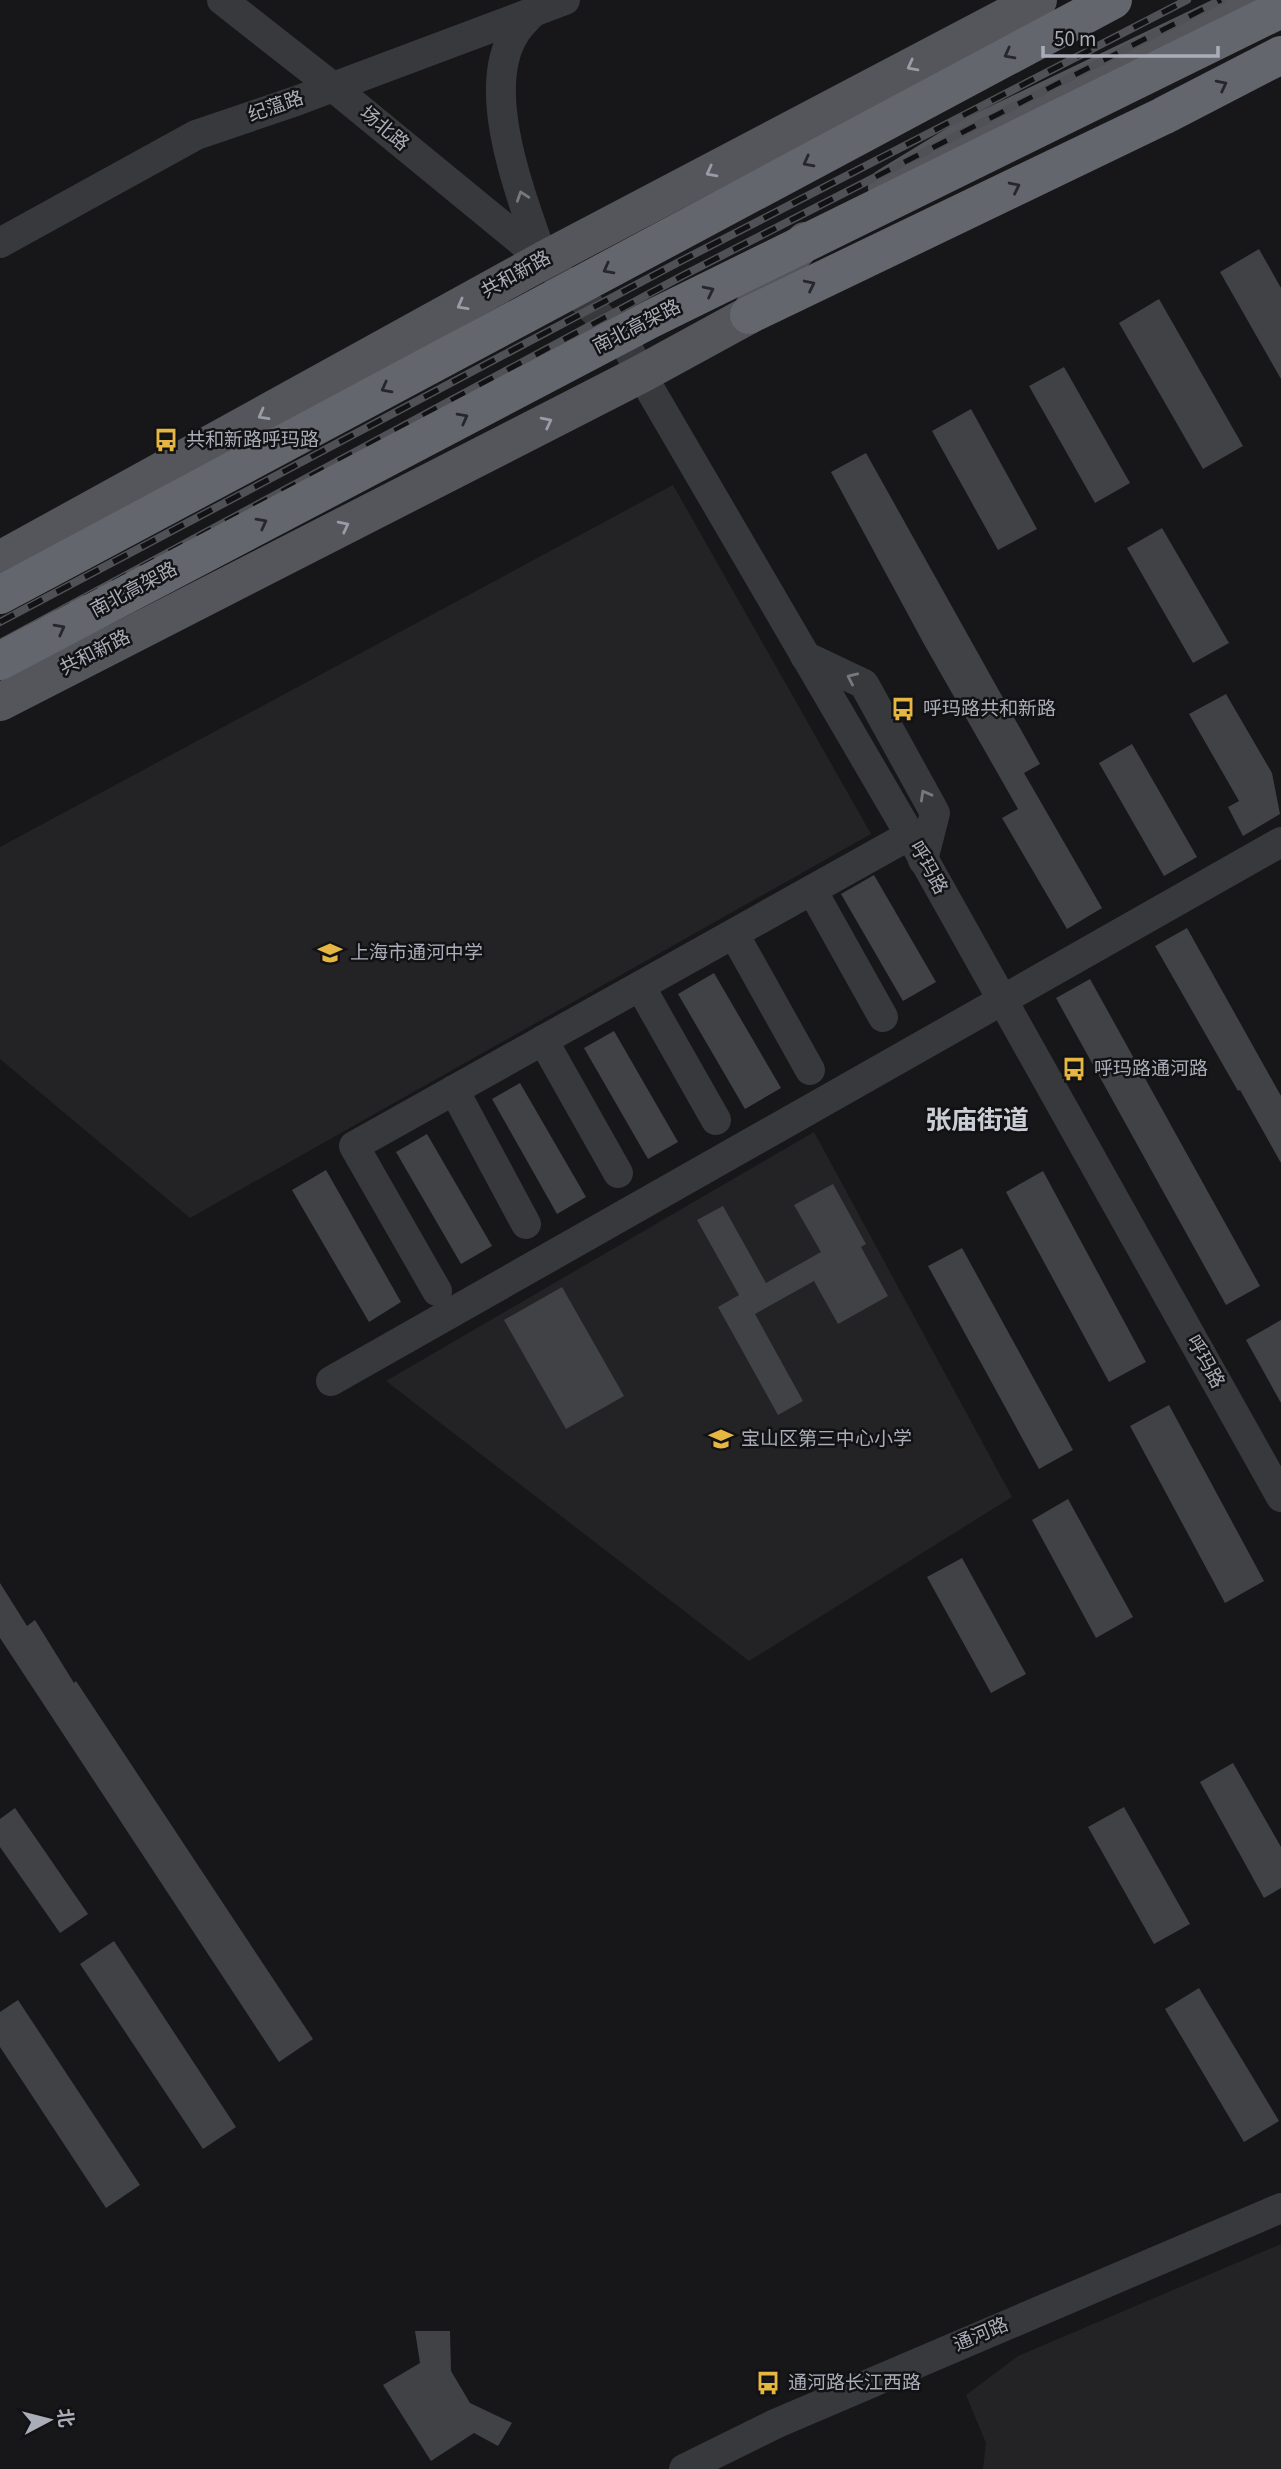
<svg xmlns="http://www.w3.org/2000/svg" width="1281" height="2469" font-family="'Source Sans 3','Noto Sans SC',sans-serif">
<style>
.built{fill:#232326}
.building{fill:#414246}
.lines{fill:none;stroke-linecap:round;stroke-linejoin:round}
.minor{stroke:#38393d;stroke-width:30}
.major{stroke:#54565c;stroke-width:38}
.highway{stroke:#64666e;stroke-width:38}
.rail-casing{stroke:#4f5156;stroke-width:8}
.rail{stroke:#121214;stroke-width:5;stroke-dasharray:16;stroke-linecap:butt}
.highway-bridge{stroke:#64666e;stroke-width:38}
.oneway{stroke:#26272a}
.oneway2{stroke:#999ca6}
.oneway3{stroke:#777981}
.labels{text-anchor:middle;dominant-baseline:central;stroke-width:5;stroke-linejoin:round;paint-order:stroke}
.street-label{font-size:19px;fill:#aaadb8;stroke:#121214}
.poi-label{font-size:19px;fill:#aaadb8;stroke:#121214;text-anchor:start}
.district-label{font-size:26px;font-weight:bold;fill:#cbcdd4;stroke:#121214}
</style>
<rect width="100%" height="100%" fill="#171719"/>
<g class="built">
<polygon points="673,485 871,834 190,1218 0,1059 0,847"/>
<polygon points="814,1132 1012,1497 749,1661 386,1381"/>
<polygon points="1281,2244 1281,2469 983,2469 986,2443 966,2395 1018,2356"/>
</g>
<g class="building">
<polygon points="1259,249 1281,288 1281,379 1220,272"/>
<polygon points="1159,299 1243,446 1203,469 1119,323"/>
<polygon points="1064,367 1130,483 1095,503 1029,386"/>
<polygon points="971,409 1037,529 998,550 932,431"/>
<polygon points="866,453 1040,764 1024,773 1102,908 1067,929 1002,818 1018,809 924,644 831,472"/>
<polygon points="1162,528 1229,643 1193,663 1127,548"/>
<polygon points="1226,694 1272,773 1280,814 1243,836 1228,807 1239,801 1189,714"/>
<polygon points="1132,744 1197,857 1164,876 1099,763"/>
<polygon points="874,875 936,982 903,1001 841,894"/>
<polygon points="1187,928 1281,1096 1281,1163 1240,1090 1238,1091 1155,946"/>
<polygon points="714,973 781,1088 745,1109 678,994"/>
<polygon points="1090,979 1260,1286 1226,1305 1056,998"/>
<polygon points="614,1031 678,1142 648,1159 584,1048"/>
<polygon points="520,1083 586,1197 557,1214 492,1099"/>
<polygon points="427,1134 492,1246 461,1264 396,1152"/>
<polygon points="326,1170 401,1302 369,1322 292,1190"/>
<polygon points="1043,1171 1146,1362 1109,1382 1006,1192"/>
<polygon points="833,1184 866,1244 861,1247 888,1296 838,1324 814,1281 755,1314 803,1401 778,1415 718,1307 739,1295 697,1220 723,1206 766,1283 821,1252 794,1205"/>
<polygon points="962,1248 1073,1450 1039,1469 928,1266"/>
<polygon points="562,1287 624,1396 566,1429 504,1320"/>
<polygon points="1281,1320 1281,1403 1246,1340"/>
<polygon points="1169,1405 1264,1581 1225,1603 1130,1426"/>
<polygon points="1068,1499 1133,1617 1096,1638 1032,1520"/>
<polygon points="962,1558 1026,1674 991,1693 927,1577"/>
<polygon points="0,1583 27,1626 35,1620 74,1683 76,1681 313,2039 279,2062 0,1638"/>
<polygon points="1233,1763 1281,1847 1281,1888 1264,1898 1200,1782"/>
<polygon points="1124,1807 1190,1924 1154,1944 1088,1827"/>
<polygon points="15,1808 88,1914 60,1933 0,1847 0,1819"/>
<polygon points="114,1941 236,2127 203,2149 80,1964"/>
<polygon points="1199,1988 1279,2121 1244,2142 1165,2009"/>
<polygon points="18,2000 140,2185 106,2208 0,2047 0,2012"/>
<polygon points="415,2331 450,2331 451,2371 470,2403 512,2423 498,2446 474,2433 431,2461 383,2385 420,2363"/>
</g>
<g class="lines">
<g class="minor">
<polyline points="222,0 333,87 544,260 624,341 641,374 910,835 1281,1497"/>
<path d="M 533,12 C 527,19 520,25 515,33 C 478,91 523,200 543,259"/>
<polyline points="0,243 196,135 296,101 565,0"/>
<polyline points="805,656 864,684 935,813 923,860"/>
<polyline points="812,890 883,1017"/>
<polyline points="734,934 810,1070"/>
<polyline points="640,986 716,1120"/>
<polyline points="543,1040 618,1173"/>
<polyline points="454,1090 526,1224"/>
<polyline points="437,1291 354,1146 910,835"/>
<polyline points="331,1381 1281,842"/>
<polyline points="684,2469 775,2424 1281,2208"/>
</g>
<g class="major">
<polyline points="887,187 964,140 1256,0"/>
<polyline points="0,560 544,260 1038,0"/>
<polyline points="0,702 641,374 749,315 777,272 805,241"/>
</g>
<polyline class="highway" points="749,315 1163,116 1281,55"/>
<g class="rail-casing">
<g id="rail">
<polyline points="0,622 677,263 1187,0"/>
<polyline points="0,643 684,275 1221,0"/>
</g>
</g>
<use href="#rail" class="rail"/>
<g class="highway-bridge">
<polyline points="0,595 1113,0"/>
<polyline points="0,661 651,319 1281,9"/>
</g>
</g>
<defs><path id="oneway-chevron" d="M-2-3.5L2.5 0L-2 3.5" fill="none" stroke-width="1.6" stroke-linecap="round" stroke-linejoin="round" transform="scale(1.75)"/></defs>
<g class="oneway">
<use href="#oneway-chevron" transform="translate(1009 54) rotate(152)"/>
<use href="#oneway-chevron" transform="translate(1222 85) rotate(-27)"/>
<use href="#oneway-chevron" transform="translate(808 162) rotate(152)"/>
<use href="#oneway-chevron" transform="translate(1015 187) rotate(-26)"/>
<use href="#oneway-chevron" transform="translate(608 269) rotate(152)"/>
<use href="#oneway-chevron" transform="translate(810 285) rotate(-26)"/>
<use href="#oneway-chevron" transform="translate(709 291) rotate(-26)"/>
<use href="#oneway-chevron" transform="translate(386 388) rotate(152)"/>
<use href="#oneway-chevron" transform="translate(463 418) rotate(-28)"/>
<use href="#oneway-chevron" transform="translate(262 523) rotate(-28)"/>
<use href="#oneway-chevron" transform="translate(60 629) rotate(-28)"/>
</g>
<g class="oneway2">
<use href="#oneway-chevron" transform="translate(912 66) rotate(152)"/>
<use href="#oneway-chevron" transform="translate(711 172) rotate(152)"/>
<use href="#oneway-chevron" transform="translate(462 305) rotate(151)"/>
<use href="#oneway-chevron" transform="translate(263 415) rotate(151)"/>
<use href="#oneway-chevron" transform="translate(547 422) rotate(-27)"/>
<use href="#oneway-chevron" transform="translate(344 526) rotate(-27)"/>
</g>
<g class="oneway3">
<use href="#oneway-chevron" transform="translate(522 196) rotate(-109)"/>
<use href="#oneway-chevron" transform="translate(852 678) rotate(-155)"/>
<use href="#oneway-chevron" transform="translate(925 795) rotate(-119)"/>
</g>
<defs>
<g id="bus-bare" transform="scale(1.89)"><path d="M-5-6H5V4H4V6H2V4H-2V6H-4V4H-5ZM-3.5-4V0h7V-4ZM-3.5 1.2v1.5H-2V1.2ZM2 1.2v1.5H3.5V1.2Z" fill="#e5b742" stroke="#121214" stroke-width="2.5" paint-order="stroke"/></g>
<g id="school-bare" transform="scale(1.89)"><path d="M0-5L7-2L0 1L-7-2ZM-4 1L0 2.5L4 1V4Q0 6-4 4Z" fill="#e5b742" stroke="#121214" stroke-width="2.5" paint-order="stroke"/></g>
</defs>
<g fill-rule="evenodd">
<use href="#bus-bare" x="166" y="440"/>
<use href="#bus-bare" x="903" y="709"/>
<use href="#school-bare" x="330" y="953"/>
<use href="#bus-bare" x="1074" y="1069"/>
<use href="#school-bare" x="721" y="1439"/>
<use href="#bus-bare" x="768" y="2383"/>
</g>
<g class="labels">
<g class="street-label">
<text transform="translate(276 107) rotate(-19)">纪蕰路</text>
<text transform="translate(384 129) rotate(40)">场北路</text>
<text transform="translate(516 275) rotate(-29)">共和新路</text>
<text transform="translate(637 327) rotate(-27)">南北高架路</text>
<text transform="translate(134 590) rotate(-28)">南北高架路</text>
<text transform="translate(95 653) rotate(-27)">共和新路</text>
<text transform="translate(928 868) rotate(61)">呼玛路</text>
<text transform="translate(1205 1362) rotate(61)">呼玛路</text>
<text transform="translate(981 2335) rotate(-23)">通河路</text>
</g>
<g class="poi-label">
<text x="186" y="440">共和新路呼玛路</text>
<text x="923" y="709">呼玛路共和新路</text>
<text x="350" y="953">上海市通河中学</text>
<text x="1094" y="1069">呼玛路通河路</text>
<text x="741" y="1439">宝山区第三中心小学</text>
<text x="788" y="2383">通河路长江西路</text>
</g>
<g class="district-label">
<text x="977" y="1120">张庙街道</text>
</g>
</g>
<g transform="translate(49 2420) rotate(83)" stroke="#121214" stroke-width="5" paint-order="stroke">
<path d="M0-5L12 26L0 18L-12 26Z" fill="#aaadb8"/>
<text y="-10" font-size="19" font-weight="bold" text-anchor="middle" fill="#aaadb8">北</text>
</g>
<path d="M1043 46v10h175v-10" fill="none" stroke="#aaadb8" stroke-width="3.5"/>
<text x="1054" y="46" font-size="21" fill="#aaadb8" stroke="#121214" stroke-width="5" paint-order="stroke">50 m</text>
</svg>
